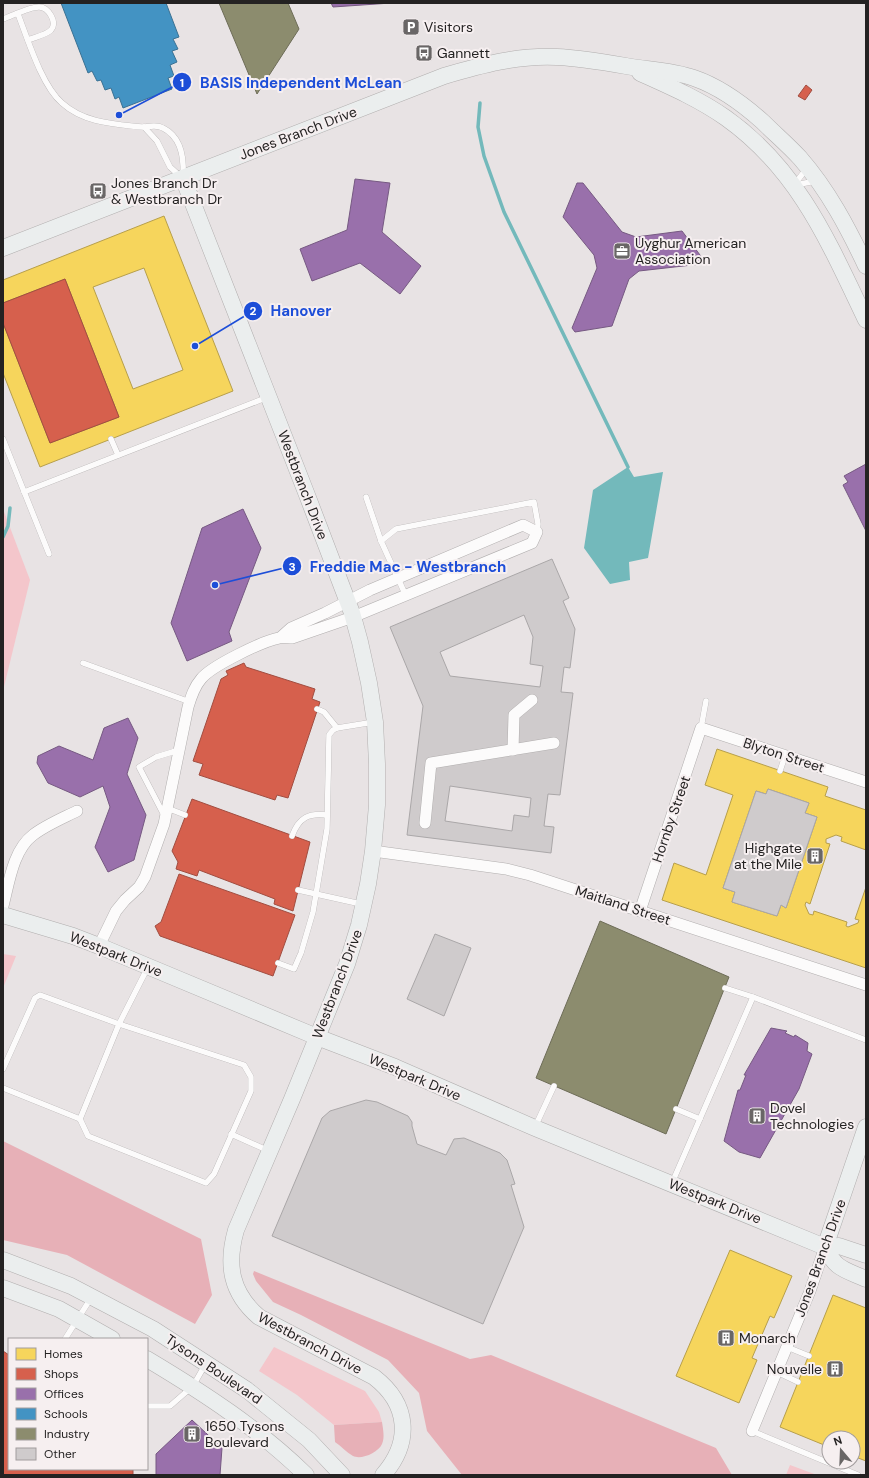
<svg xmlns="http://www.w3.org/2000/svg" width="869" height="1478" font-family="'DM Sans',sans-serif">
<style>
.green{fill:#f4c6cb}
.forest{fill:#e7b0b7}
.water{fill:#73b9bb}
.homes{fill:#f6d55c;stroke:#b79f4b;fill-rule:evenodd}
.shops{fill:#d6604d;stroke:#a14d40}
.offices{fill:#9970ab;stroke:#765982}
.schools{fill:#4393c3;stroke:#3a7193}
.industry{fill:#8c8c6e;stroke:#6d6c57}
.lines{fill:none;stroke-linecap:round;stroke-linejoin:round}
.stream{stroke:#73b9bb;stroke-width:3.5}
.building{fill:#cfcbcc;stroke:#aaa7a8;fill-rule:evenodd}
.lane-casing{stroke:#b1aeae;stroke-width:6}
.street-casing{stroke:#b1aeae;stroke-width:12}
.secondary-casing{stroke:#b1aeae;stroke-width:17}
.lane{stroke:#fcfbfb;stroke-width:5.5}
.street{stroke:#fcfbfb;stroke-width:11}
.secondary{stroke:#ebeeee;stroke-width:16}
.labels{text-anchor:middle;dominant-baseline:central;stroke-width:4;stroke-linejoin:round;paint-order:stroke}
.poi-label{font-size:14px;fill:#242222;stroke:#f6eff0;text-anchor:start}
.street-label{font-size:14px;fill:#242222;stroke:#f6eff0}
.leader{fill:none;stroke:#1d4ed8;stroke-width:1.5}
.callout-dot{fill:#1d4ed8;stroke:#f6eff0;stroke-width:1.5}
.mark-label{font-size:12px;text-anchor:middle;font-weight:bold;fill:#fff}
.callout-label{font-size:15px;text-anchor:middle;font-weight:bold;fill:#1d4ed8;stroke:#f6eff0;stroke-width:4;stroke-linejoin:round;paint-order:stroke}
</style>
<rect width="100%" height="100%" fill="#e8e3e4"/>
<g class="green">
<polygon points="3,509 30,580 3,691"/>
<polygon points="3,954 16,956 3,988"/>
<polygon points="274,1347 365,1391 379,1412 382,1422 334,1425 297,1395 259,1371"/>
<polygon points="790,1465 817,1475 786,1475"/>
</g>
<g class="forest">
<polygon points="3,1141 201,1239 212,1295 195,1324 67,1255 3,1240"/>
<polygon points="254,1271 470,1359 491,1355 716,1448 732,1475 462,1475 427,1431 419,1393 388,1360 301,1315 273,1302 256,1281 253,1274"/>
<path d="M 382,1422 C 383,1429 385,1438 382,1444 C 378,1453 361,1460 353,1456 C 346,1452 341,1446 335,1442 L 334,1425 Z"/>
</g>
<polygon class="water" points="628,467 634,477 663,472 648,558 629,562 630,580 610,584 584,548 593,490"/>
<g class="homes">
<path d="M 164,216 L 233,391 L 40,467 L 3,373 L 3,323 L 50,443 L 119,417 L 65,279 L 3,303 L 3,280 ZM 144,268 L 183,370 L 133,389 L 93,287 Z"/>
<path d="M 717,749 L 828,787 L 825,796 L 866,810 L 866,850 L 841,841 L 842,837 L 836,835 L 826,839 L 826,843 L 830,844 L 810,904 L 806,902 L 805,905 L 809,914 L 813,915 L 814,911 L 847,922 L 846,926 L 848,927 L 858,923 L 859,920 L 855,919 L 866,887 L 866,968 L 662,900 L 674,863 L 706,875 L 733,795 L 705,785 ZM 768,789 L 809,803 L 805,813 L 817,817 L 786,908 L 781,905 L 777,916 L 732,902 L 735,892 L 723,888 L 756,791 L 766,794 Z"/>
<polygon points="730,1250 792,1276 774,1318 770,1316 752,1358 757,1360 739,1403 676,1376"/>
<polygon points="833,1295 866,1308 866,1461 853,1456 853,1438 829,1438 829,1447 780,1427"/>
</g>
<g class="shops">
<polygon points="806,85 812,90 805,100 798,96"/>
<polygon points="65,279 119,417 50,443 3,323 3,303"/>
<polygon points="244,663 246,667 315,689 312,699 320,702 288,798 277,795 275,800 199,775 203,764 193,761 221,679 228,675 226,671"/>
<polygon points="192,799 310,842 293,911 274,904 275,899 199,870 197,876 176,869 178,862 172,851"/>
<polygon points="179,874 295,915 273,976 160,936 155,926 161,922"/>
<polygon points="3,1351 9,1355 9,1469 133,1469 133,1475 3,1475"/>
</g>
<g class="offices">
<polygon points="331,3 391,3 333,7"/>
<polygon points="355,179 390,183 382,232 421,266 400,294 360,263 312,281 300,249 347,230"/>
<polygon points="577,183 583,183 622,232 636,237 682,231 703,259 701,264 639,271 629,279 612,326 575,332 572,328 597,268 594,255 563,217"/>
<polygon points="866,464 866,531 843,485 848,482 844,476"/>
<polygon points="243,509 261,548 229,632 232,641 187,661 171,623 202,528"/>
<polygon points="128,718 138,738 127,774 146,815 134,860 108,872 95,847 110,807 103,786 80,797 48,783 37,763 38,756 59,746 93,760 104,728"/>
<polygon points="771,1028 787,1031 785,1033 794,1037 795,1035 808,1043 807,1051 812,1054 799,1089 760,1158 739,1152 724,1141 738,1090 740,1090 746,1075 744,1075"/>
<polygon points="192,1420 222,1448 220,1475 156,1475 156,1454"/>
</g>
<polygon class="schools" points="61,3 166,3 179,37 173,39 178,49 172,51 177,62 170,65 174,76 168,78 172,89 123,108 119,97 115,99 111,88 105,90 101,80 97,81 92,71 88,73"/>
<g class="industry">
<polygon points="219,3 288,3 299,29 257,94"/>
<polygon points="600,921 729,977 666,1134 536,1078"/>
</g>
<g class="lines">
<g class="stream">
<polyline points="480,103 478,127 484,156 504,212 628,467"/>
<polyline points="3,537 8,526 10,508"/>
</g>
</g>
<g class="building">
<path d="M 552,559 L 569,598 L 563,601 L 575,629 L 570,668 L 564,667 L 561,692 L 573,693 L 560,795 L 548,794 L 544,826 L 554,827 L 551,853 L 407,835 L 423,706 L 390,627 ZM 524,615 L 533,637 L 530,664 L 543,666 L 540,687 L 450,676 L 440,652 ZM 450,786 L 531,798 L 529,817 L 514,815 L 512,831 L 445,821 Z"/>
<polygon points="768,789 809,803 805,813 817,817 786,908 781,905 777,916 732,902 735,892 723,888 756,791 766,794"/>
<polygon points="435,934 471,948 444,1016 407,999"/>
<polygon points="366,1100 377,1102 408,1116 412,1122 412,1126 417,1144 446,1155 454,1139 464,1138 500,1153 507,1160 515,1184 511,1185 524,1227 483,1324 272,1236 322,1118 330,1111"/>
</g>
<g class="lines">
<g class="lane-casing">
<g id="lane">
<path d="M 18,14 C 28,40 42,86 62,103 C 84,123 114,124 142,127 C 149,127 156,124 163,128 C 181,137 184,158 183,175"/>
<path d="M 3,19 C 12,16 29,7 39,7 C 48,7 58,22 51,30 C 46,35 35,37 28,40"/>
<polyline points="144,127 157,141 170,167 180,176"/>
<polyline points="794,185 807,168"/>
<polyline points="796,185 815,181"/>
<polyline points="3,439 49,554"/>
<polyline points="111,439 118,455"/>
<polyline points="24,492 268,397"/>
<polyline points="366,497 381,541 406,596"/>
<polyline points="381,541 396,529 534,502 538,524 537,532"/>
<polyline points="83,663 190,702"/>
<polyline points="337,728 374,722"/>
<polyline points="701,728 706,701"/>
<polyline points="780,771 785,756"/>
<polyline points="167,808 185,815"/>
<polyline points="164,815 139,767 156,757 179,750"/>
<path d="M 292,836 C 299,817 309,813 327,815"/>
<polyline points="298,890 361,904"/>
<polyline points="278,963 294,969 301,953 313,912 327,829 329,735 333,730 337,728 324,712 317,709"/>
<polyline points="725,988 753,997"/>
<polyline points="3,1069 35,998 40,995 119,1024 244,1065 251,1077 251,1091 214,1174 206,1183 88,1136 80,1119 119,1024 147,969"/>
<polyline points="3,1088 80,1119"/>
<polyline points="676,1109 700,1119"/>
<polyline points="535,1127 554,1086"/>
<polyline points="231,1134 269,1151"/>
<polyline points="672,1183 753,997 866,1040"/>
<polyline points="65,1339 91,1298"/>
<polyline points="787,1347 809,1356"/>
<polyline points="777,1372 798,1382"/>
<polyline points="147,1406 170,1406 193,1386 205,1365"/>
<polyline points="752,1431 858,1475"/>
</g>
</g>
<g class="street-casing">
<g id="street">
<polyline points="513,750 514,715 532,700"/>
<polyline points="425,823 431,763 554,743"/>
<polyline points="373,851 506,869 530,875 866,985"/>
<path d="M 3,906 C 9,883 13,850 33,835 C 46,825 63,818 77,811"/>
<polyline points="640,911 701,728 866,782"/>
<path d="M 99,946 L 116,911 L 125,900 L 139,887 L 145,877 L 164,824 L 188,707 C 191,697 194,687 201,679 C 211,666 263,641 279,638 C 283,637 288,638 292,638 L 353,617 L 532,543 L 537,532 L 523,525 L 370,590 L 325,613 L 291,628 L 281,637"/>
<polyline points="752,1431 810,1291 825,1247"/>
</g>
</g>
<g class="secondary-casing">
<g id="secondary">
<path d="M 640,73 C 669,86 699,99 726,118 C 799,170 829,243 866,320"/>
<path d="M 183,178 L 307,495 L 352,613 L 360,642 L 369,683 L 375,722 L 377,764 L 377,805 L 373,851 L 368,884 L 359,925 L 347,964 L 292,1099 L 236,1230 C 226,1265 231,1293 259,1317 L 374,1377 C 409,1404 412,1442 383,1475"/>
<path d="M 3,248 L 444,76 C 481,65 518,55 557,57 C 580,58 603,62 626,66 C 649,70 672,70 694,78 C 720,87 743,104 763,122 C 775,134 788,145 800,158 C 828,190 848,228 866,266"/>
<polyline points="3,915 73,936 99,946 317,1037 395,1067 535,1128 825,1247 839,1246 866,1255"/>
<polyline points="825,1247 866,1127"/>
<path d="M 825,1247 C 836,1270 844,1269 866,1279"/>
<polyline points="3,1260 71,1286 153,1329 247,1390 309,1440 342,1475"/>
<polyline points="3,1288 59,1309 112,1339"/>
<path d="M 147,1359 C 204,1393 259,1429 306,1475"/>
</g>
</g>
<use href="#lane" class="lane"/>
<use href="#street" class="street"/>
<use href="#secondary" class="secondary"/>
</g>
<defs>
<g id="parking-square" transform="scale(0.9)"><rect x="-9" y="-9" width="18" height="18" rx="4" fill="#696666" stroke="#f6eff0"/><path d="M-3.5-5.5H1a3.5 3.5 0 0 1 0 7H-1V5.5H-3.5ZM-1-3.4V-.6H.8a1.4 1.4 0 0 0 0-2.8Z" fill="#fff"/></g>
<g id="bus-square" transform="scale(0.9)"><rect x="-9" y="-9" width="18" height="18" rx="4" fill="#696666" stroke="#f6eff0"/><path d="M-5-6H5V4H4V6H2V4H-2V6H-4V4H-5ZM-3.5-4V0h7V-4ZM-3.5 1.2v1.5H-2V1.2ZM2 1.2v1.5H3.5V1.2Z" fill="#fff"/></g>
<g id="office-square" transform="scale(0.9)"><rect x="-9" y="-9" width="18" height="18" rx="4" fill="#696666" stroke="#f6eff0"/><path d="M-6-3h4V-5.5h4V-3h4V5H-6ZM-1-4.5V-3h2v-1.5ZM-6 0V1H6V0Z" fill="#fff"/></g>
<g id="building-square" transform="scale(0.9)"><rect x="-9" y="-9" width="18" height="18" rx="4" fill="#696666" stroke="#f6eff0"/><path d="M-4-6H4V6H1V3H-1V6H-4ZM-2.5-4.3h1.7v1.8h-1.7ZM.8-4.3h1.7v1.8H.8ZM-2.5-1h1.7V.8h-1.7ZM.8-1h1.7V.8H.8Z" fill="#fff"/></g>
</defs>
<g fill-rule="evenodd">
<use href="#parking-square" x="411" y="27"/>
<use href="#bus-square" x="424" y="53"/>
<use href="#bus-square" x="98" y="191"/>
<use href="#office-square" x="622" y="251"/>
<use href="#building-square" x="815" y="856"/>
<use href="#building-square" x="757" y="1116"/>
<use href="#building-square" x="726" y="1338"/>
<use href="#building-square" x="835" y="1369"/>
<use href="#building-square" x="192" y="1434"/>
</g>
<g class="labels">
<g class="poi-label">
<text x="424" y="27">Visitors</text>
<text x="437" y="53">Gannett</text>
<text x="111" y="183">Jones Branch Dr<tspan x="111" dy="16">&amp; Westbranch Dr</tspan></text>
<text x="635" y="243">Uyghur American<tspan x="635" dy="16">Association</tspan></text>
<text x="802" y="848" text-anchor="end">Highgate<tspan x="802" dy="16">at the Mile</tspan></text>
<text x="770" y="1108">Dovel<tspan x="770" dy="16">Technologies</tspan></text>
<text x="739" y="1338">Monarch</text>
<text x="822" y="1369" text-anchor="end">Nouvelle</text>
<text x="205" y="1426">1650 Tysons<tspan x="205" dy="16">Boulevard</tspan></text>
</g>
<g class="street-label">
<text transform="translate(298 133) rotate(-21)">Jones Branch Drive</text>
<text transform="translate(303 485) rotate(69)">Westbranch Drive</text>
<text transform="translate(784 755) rotate(18)">Blyton Street</text>
<text transform="translate(671 819) rotate(-71)">Hornby Street</text>
<text transform="translate(623 905) rotate(18)">Maitland Street</text>
<text transform="translate(116 954) rotate(22)">Westpark Drive</text>
<text transform="translate(337 984) rotate(-69)">Westbranch Drive</text>
<text transform="translate(415 1077) rotate(23)">Westpark Drive</text>
<text transform="translate(715 1201) rotate(22)">Westpark Drive</text>
<text transform="translate(820 1258) rotate(-70)">Jones Branch Drive</text>
<text transform="translate(310 1343) rotate(28)">Westbranch Drive</text>
<text transform="translate(214 1369) rotate(34)">Tysons Boulevard</text>
</g>
</g>
<path class="leader" d="M119 115L182 82M195 346L253 311M215 585L292 566"/>
<g class="callout-dot">
<circle cx="119" cy="115" r="4"/>
<circle cx="195" cy="346" r="4"/>
<circle cx="215" cy="585" r="4"/>
<circle cx="182" cy="82" r="10"/>
<circle cx="253" cy="311" r="10"/>
<circle cx="292" cy="566" r="10"/>
</g>
<g class="mark-label">
<text x="182" y="87">1</text>
<text x="253" y="315">2</text>
<text x="292" y="571">3</text>
</g>
<g class="callout-label">
<text x="301" y="88">BASIS Independent McLean</text>
<text x="301" y="316">Hanover</text>
<text x="408" y="572">Freddie Mac - Westbranch</text>
</g>
<rect width="869" height="1478" fill="none" stroke="#242222" stroke-width="8"/>
<rect x="8" y="1338" width="140" height="132" fill="#f6eff0" stroke="#a29d9e"/>
<rect x="16" y="1348" width="20" height="12" fill="#f6d55c" stroke="#a29d9e"/>
<text x="44" y="1358" font-size="12" fill="#242222">Homes</text>
<rect x="16" y="1368" width="20" height="12" fill="#d6604d" stroke="#a29d9e"/>
<text x="44" y="1378" font-size="12" fill="#242222">Shops</text>
<rect x="16" y="1388" width="20" height="12" fill="#9970ab" stroke="#a29d9e"/>
<text x="44" y="1398" font-size="12" fill="#242222">Offices</text>
<rect x="16" y="1408" width="20" height="12" fill="#4393c3" stroke="#a29d9e"/>
<text x="44" y="1418" font-size="12" fill="#242222">Schools</text>
<rect x="16" y="1428" width="20" height="12" fill="#8c8c6e" stroke="#a29d9e"/>
<text x="44" y="1438" font-size="12" fill="#242222">Industry</text>
<rect x="16" y="1448" width="20" height="12" fill="#cfcbcc" stroke="#a29d9e"/>
<text x="44" y="1458" font-size="12" fill="#242222">Other</text>
<g transform="translate(841 1450) rotate(341)"><circle r="19" fill="#f6eff0" stroke="#a29d9e"/>
<path d="M0-3L7 15L0 10L-7 15Z" fill="#696666"/>
<text y="-6" font-size="11" font-weight="bold" text-anchor="middle" fill="#242222">N</text>
</g>
</svg>
